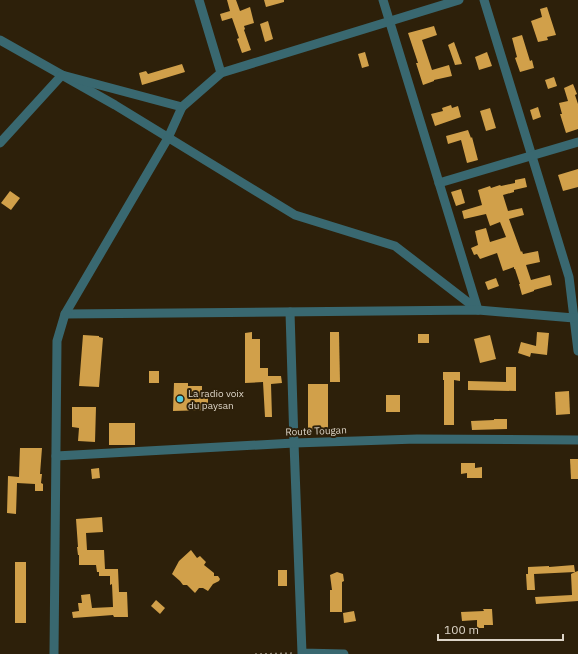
<svg xmlns="http://www.w3.org/2000/svg" width="578" height="654" font-family="'IBM Plex Sans',sans-serif">
<style>
.building{fill:#d1a04a}
.lines{fill:none;stroke-linecap:round;stroke-linejoin:round}
.path{stroke:#8c8170;stroke-width:1.5;stroke-dasharray:2 3;stroke-linecap:butt}
.minor{stroke:#396870;stroke-width:9}
.poi-dot{fill:#54cadd;stroke:#2d200a;stroke-width:1.5}
.labels{text-anchor:middle;dominant-baseline:central;stroke-width:4;stroke-linejoin:round;paint-order:stroke}
.poi-label{font-size:10px;fill:#ddd5c8;stroke:#2d200a;text-anchor:start}
.street-label{font-size:10px;fill:#ddd5c8;stroke:#2d200a}
</style>
<rect width="100%" height="100%" fill="#2d200a"/>
<g class="building">
<polygon points="227,0 236,0 240,11 250,7 254,23 244,26 245,29 244,30 251,50 242,53 237,39 239,38 232,18 222,21 220,14 230,11"/>
<polygon points="264,0 284,0 284,2 266,7"/>
<polygon points="547,7 556,35 547,37 548,40 538,42 531,21 542,17 540,9"/>
<polygon points="268,21 273,39 265,42 260,24"/>
<polygon points="434,26 437,35 422,40 432,70 449,65 452,76 434,80 434,81 423,85 416,63 418,63 408,33"/>
<polygon points="522,35 530,61 532,60 534,68 520,72 515,58 517,57 512,38"/>
<polygon points="454,42 462,64 455,65 448,45"/>
<polygon points="365,52 369,66 362,68 358,54"/>
<polygon points="487,52 492,66 479,70 475,57"/>
<polygon points="182,64 185,72 142,85 139,73 146,71 148,74"/>
<polygon points="554,77 557,86 548,89 545,80"/>
<polygon points="573,84 577,94 575,95 578,104 578,129 566,133 560,114 562,114 559,103 568,101 564,88"/>
<polygon points="451,105 452,108 458,106 461,117 435,126 431,114 443,111 442,108"/>
<polygon points="538,107 541,117 533,120 530,110"/>
<polygon points="490,108 496,128 486,131 480,111"/>
<polygon points="468,130 471,138 472,137 478,160 467,163 461,140 448,144 446,136"/>
<polygon points="578,169 578,187 563,191 558,175"/>
<polygon points="525,178 527,187 514,190 514,192 503,195 508,211 522,208 524,215 509,219 521,252 522,251 523,254 538,251 540,262 526,265 531,280 550,275 552,285 534,290 534,291 522,295 519,284 520,284 515,269 514,269 514,267 503,271 497,253 480,259 477,254 474,255 471,248 478,245 475,231 486,228 490,242 506,237 500,222 490,226 486,214 464,219 462,211 482,205 478,190 490,186 491,188 500,185 501,186 515,183 515,180"/>
<polygon points="461,189 465,203 456,206 451,192"/>
<polygon points="10,191 20,198 11,210 1,203"/>
<polygon points="496,278 499,286 488,290 485,282"/>
<polygon points="252,332 252,339 260,339 260,368 268,368 268,376 281,376 282,383 271,384 272,417 265,417 263,382 245,383 245,333"/>
<polygon points="330,332 339,332 340,382 330,382"/>
<polygon points="537,332 549,333 547,355 531,353 530,357 518,353 521,342 536,346"/>
<rect x="418" y="334" width="11" height="9"/>
<polygon points="83,335 99,336 99,337 103,338 99,387 79,386"/>
<polygon points="490,335 496,359 480,363 474,339"/>
<polygon points="506,367 516,367 516,391 468,390 468,381 506,382"/>
<rect x="149" y="371" width="10" height="12"/>
<polygon points="443,372 460,372 460,381 454,380 454,425 444,425 444,380 443,380"/>
<polygon points="174,383 188,383 188,386 202,386 202,391 208,391 208,410 173,411"/>
<rect x="308" y="384" width="20" height="46"/>
<polygon points="569,391 570,414 556,415 555,392"/>
<rect x="386" y="395" width="14" height="17"/>
<polygon points="72,407 96,407 95,442 78,441 79,428 72,427"/>
<polygon points="494,419 507,419 507,429 472,430 471,421 494,420"/>
<rect x="109" y="423" width="26" height="22"/>
<polygon points="20,448 42,448 40,474 42,474 41,483 43,484 43,491 35,491 35,484 17,483 16,514 7,513 8,476 19,477"/>
<polygon points="570,459 578,459 578,479 571,479"/>
<polygon points="461,463 475,463 475,468 482,467 482,478 467,478 467,473 461,474"/>
<polygon points="99,468 100,478 92,479 91,469"/>
<polygon points="102,517 103,532 86,533 87,550 104,550 105,569 118,569 119,592 127,592 128,617 114,617 113,615 73,618 72,612 79,611 78,603 82,603 81,595 90,594 92,608 113,607 112,584 110,585 110,576 99,576 99,572 97,572 96,565 79,565 79,555 78,555 77,547 78,547 76,519"/>
<polygon points="191,550 197,558 200,556 206,562 204,565 214,573 214,576 218,576 220,579 219,581 213,584 208,591 203,588 199,588 195,593 187,585 183,585 180,581 172,574 179,561"/>
<rect x="15" y="562" width="11" height="61"/>
<polygon points="574,565 575,572 578,571 578,601 536,604 535,597 572,595 571,574 575,572 534,574 535,590 527,590 526,574 528,574 528,567 549,566 549,567"/>
<rect x="278" y="570" width="9" height="16"/>
<polygon points="337,572 343,574 344,581 342,582 342,612 330,612 330,590 332,590 330,575"/>
<polygon points="156,600 165,608 160,614 151,606"/>
<polygon points="483,609 492,609 493,625 484,625 484,628 477,628 477,620 462,621 461,612 484,611"/>
<polygon points="354,611 356,621 344,623 343,613"/>
</g>
<g class="lines">
<polyline class="path" points="255,654 295,653"/>
<g class="minor">
<polyline points="199,0 221,73"/>
<polyline points="484,0 569,277 578,351"/>
<polyline points="0,40 115,105 295,215 395,246 478,310 383,0"/>
<polyline points="0,143 62,75 182,107 221,73 459,0"/>
<polyline points="439,183 578,142"/>
<polyline points="290,312 294,443 302,653 344,654"/>
<polyline points="65,314 478,310 574,318"/>
<polyline points="56,456 294,443 417,439 578,440"/>
<polyline points="54,654 57,341 65,314 168,138 182,107"/>
</g>
</g>
<circle class="poi-dot" cx="180" cy="399" r="4"/>
<g class="labels">
<g class="poi-label">
<text x="188" y="393">La radio voix<tspan x="188" dy="12">du paysan</tspan></text>
</g>
<g class="street-label">
<text transform="translate(316 431) rotate(-2)">Route Tougan</text>
</g>
</g>
<path d="M438 634v6h125v-6" fill="none" stroke="#ddd5c8" stroke-width="2"/>
<text x="444" y="634" font-size="12" fill="#ddd5c8" stroke="#2d200a" stroke-width="3" paint-order="stroke">100 m</text>
</svg>
